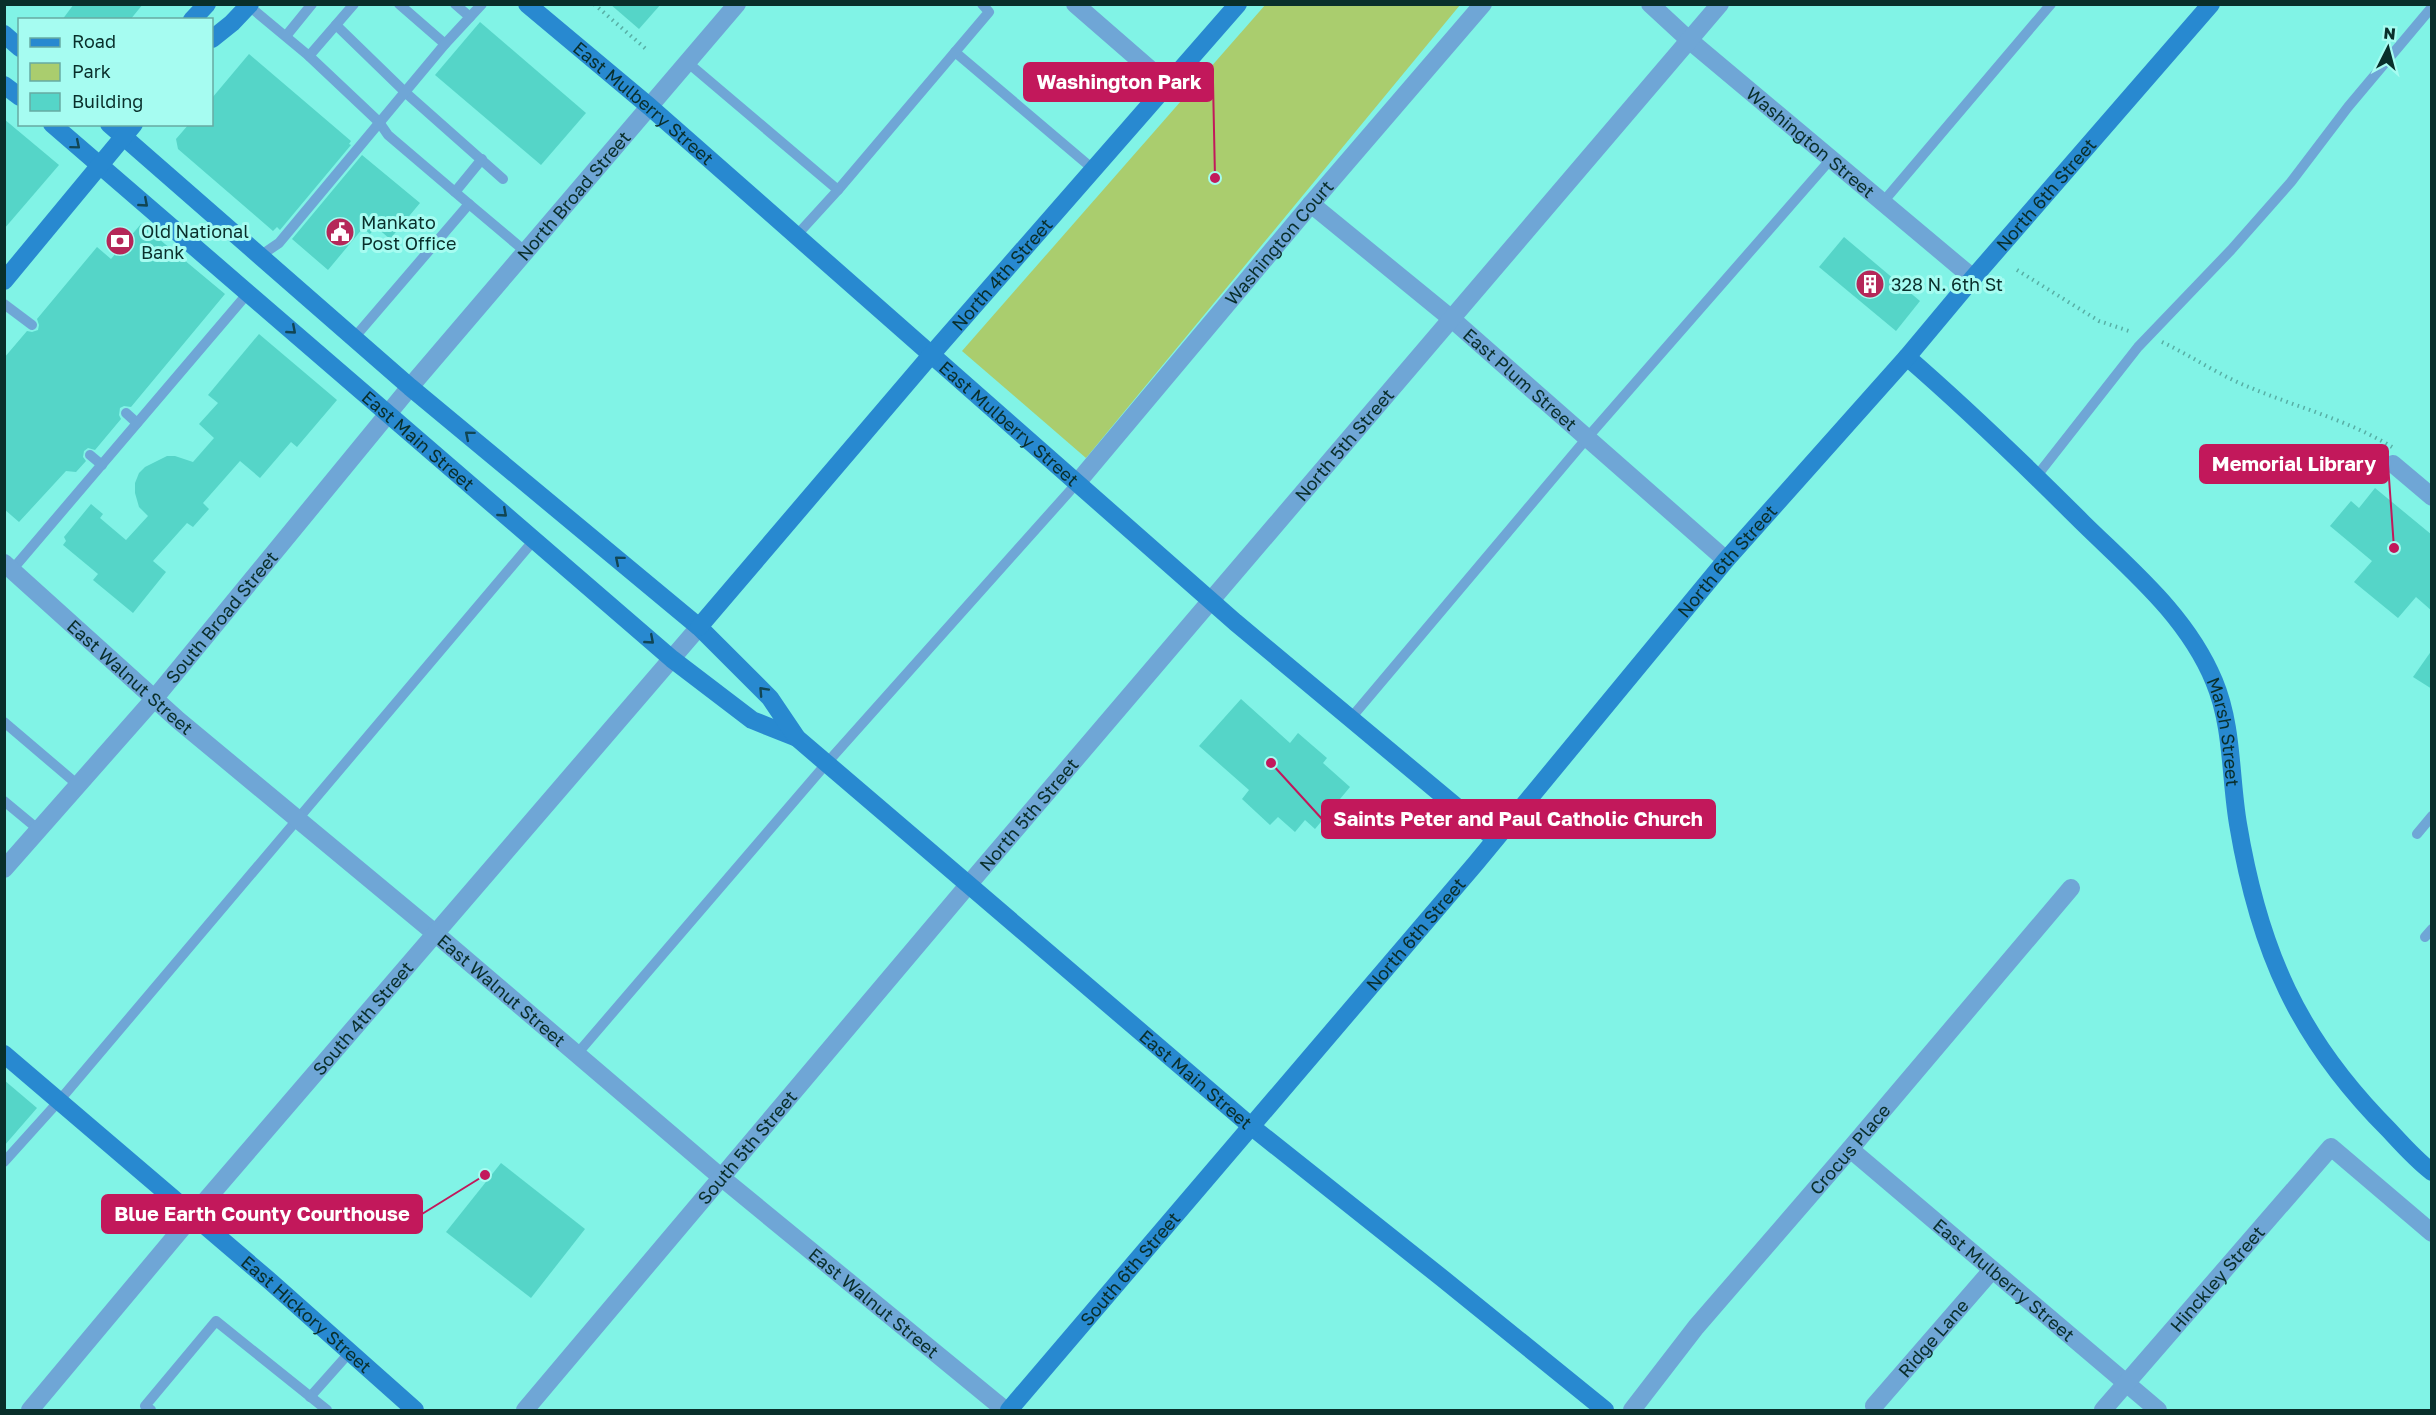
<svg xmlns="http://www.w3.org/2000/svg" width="2436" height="1415" font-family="'Golos Text',sans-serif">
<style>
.green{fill:#aacd6e}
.building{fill:#55d5c8}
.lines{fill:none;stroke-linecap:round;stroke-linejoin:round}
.path{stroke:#57afa5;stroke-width:4;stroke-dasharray:1.5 4.5;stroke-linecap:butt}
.lane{stroke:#6fa6d6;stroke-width:10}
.street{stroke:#6fa6d6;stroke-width:18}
.secondary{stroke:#2889d0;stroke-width:18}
.oneway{stroke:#114654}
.labels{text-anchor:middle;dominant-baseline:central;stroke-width:6;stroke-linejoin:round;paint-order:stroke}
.street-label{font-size:18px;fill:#092f2b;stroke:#a6fcf1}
.poi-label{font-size:18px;fill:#092f2b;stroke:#a6fcf1;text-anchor:start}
.leader{fill:none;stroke:#c2185b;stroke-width:2}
.callout-dot{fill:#c2185b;stroke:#a6fcf1;stroke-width:2}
.callout{fill:#c2185b;stroke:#c2185b;stroke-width:2}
.callout-label{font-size:20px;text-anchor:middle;font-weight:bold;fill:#fff}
</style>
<rect width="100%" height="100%" fill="#81f3e6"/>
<polygon class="green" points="1266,4 1460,5 1086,458 962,351"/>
<g class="building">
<polygon points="74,4 143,4 130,20 62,20"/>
<polygon points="610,4 661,4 639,29"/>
<polygon points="480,22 586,113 541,165 435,75"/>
<polygon points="249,54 351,141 349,144 351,145 280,230 277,227 273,231 178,149 176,139 189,124 212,124 212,98"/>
<polygon points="4,119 59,165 4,229"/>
<polygon points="362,155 420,203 390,239 376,227 370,234 363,228 328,270 292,239"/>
<polygon points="141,224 225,294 131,407 124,406 120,408 119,415 121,419 95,450 88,448 84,451 83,457 86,461 76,472 66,471 19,522 4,509 4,358 27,331 32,332 38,330 39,325 37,319 97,247 111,259"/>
<polygon points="1844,237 1920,301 1896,331 1819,267"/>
<polygon points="259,334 337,400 297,447 291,442 260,478 240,461 203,503 209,509 193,527 187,523 153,561 166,572 133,613 93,580 98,574 63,545 66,541 64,537 91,504 103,514 100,518 126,540 148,516 139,507 135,493 135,483 139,473 145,467 167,456 175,456 193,462 214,438 199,424 218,403 208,395"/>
<polygon points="2375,488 2432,535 2432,611 2416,597 2398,618 2354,582 2372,561 2330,526 2351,501 2359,508"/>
<polygon points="2432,650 2432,689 2413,677"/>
<polygon points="1241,699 1290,743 1298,733 1327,758 1323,763 1350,787 1315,829 1305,820 1295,832 1278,817 1270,825 1242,799 1249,790 1199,746"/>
<polygon points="4,1080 37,1108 4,1146"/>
<polygon points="501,1163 585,1229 531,1298 446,1232"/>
</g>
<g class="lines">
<g class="path">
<polyline points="594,4 646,49"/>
<polyline points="2017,270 2099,321 2132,332"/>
<path d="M 2162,342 C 2187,354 2210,369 2235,381 C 2287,405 2343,417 2392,447"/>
</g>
<g class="lane">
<polyline points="399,4 445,44"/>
<polyline points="455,4 470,17"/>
<polyline points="249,6 309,56 379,122 388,135 469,204 354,338"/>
<polyline points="336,25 406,93 503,179"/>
<polyline points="286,36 312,4"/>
<polyline points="955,52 1093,169"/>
<polyline points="309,56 354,4"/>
<polyline points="687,62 838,190 989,12 982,4"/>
<polyline points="455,192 482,159"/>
<polyline points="1883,202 2051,4"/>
<polyline points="469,204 526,252"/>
<polyline points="796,236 838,190"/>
<polyline points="260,256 279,243 445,44 482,4"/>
<polyline points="4,304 32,325"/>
<polyline points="126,413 137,423"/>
<polyline points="90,455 102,465"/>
<polyline points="2036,477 2138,347 2231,250 2291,182 2348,107 2432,7"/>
<polyline points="12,570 248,293"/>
<polyline points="1351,718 1587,438 1831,159"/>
<polyline points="4,722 78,785"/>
<polyline points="4,801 39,830"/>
<polyline points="2417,834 2432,816"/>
<polyline points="2425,937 2432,929"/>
<polyline points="577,1054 826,764 1077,483"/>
<polyline points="4,1162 59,1101 534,540"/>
<polyline points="310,1397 350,1352"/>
<polyline points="151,1410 145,1406 216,1321 327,1410"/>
</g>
<g class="street">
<polyline points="1075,4 1167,84"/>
<path id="s1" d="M 1650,4 L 1689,40 L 1973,278"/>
<path id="s2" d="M 1311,204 L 1453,320 L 1726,560"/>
<polyline points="2393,464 2432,497"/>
<path id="s3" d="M 1077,483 L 1311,204 L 1483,4"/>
<path id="s4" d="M 4,563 L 178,720 L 436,934 L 722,1178 L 1005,1410"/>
<path id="s5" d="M 4,869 L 154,699 L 410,387 L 737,4"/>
<path id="s6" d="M 1850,1149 L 2158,1410"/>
<path id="s7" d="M 1874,1406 L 1992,1270"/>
<path id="s8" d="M 30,1410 L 194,1214 L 699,627"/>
<path id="s9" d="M 525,1410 L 969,884 L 1720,4"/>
<path id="s10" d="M 1632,1410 L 1696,1327 L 1850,1149 L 2071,888"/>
<path id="s11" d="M 2103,1410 L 2331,1147 L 2432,1233"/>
</g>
<g class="secondary">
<path id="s12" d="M 527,4 L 650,107 L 1235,622 L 1495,839"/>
<polyline points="192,20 207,4"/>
<polyline points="4,34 20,48"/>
<polyline points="212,39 232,23 250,4"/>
<polyline points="4,85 20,97"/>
<path id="s13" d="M 52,124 L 672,659 L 752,720 L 797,738"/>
<path id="s14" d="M 109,124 L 410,387 L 699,627 L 770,698 L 797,738 L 1252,1127 L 1442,1278 L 1605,1410"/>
<polyline points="4,281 134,124"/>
<path id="s15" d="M 1907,357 C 1968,410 2026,466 2083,523 C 2132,571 2187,616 2214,681 C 2233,726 2230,777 2238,824 C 2259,950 2298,1039 2389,1130 C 2402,1144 2416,1160 2432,1172"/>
<path id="s16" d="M 699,627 L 931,355 L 1238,4"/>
<path id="s17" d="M 4,1054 L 271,1282 L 415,1410"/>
<path id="s18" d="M 1009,1410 L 1476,863 L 1726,560 L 1907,357 L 1973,278 L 2211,4"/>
</g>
</g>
<defs><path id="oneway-chevron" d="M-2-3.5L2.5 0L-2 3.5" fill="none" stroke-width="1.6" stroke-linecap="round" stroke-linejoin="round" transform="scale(1.5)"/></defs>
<g class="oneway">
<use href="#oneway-chevron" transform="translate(76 145) rotate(40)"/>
<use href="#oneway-chevron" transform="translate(144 203) rotate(41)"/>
<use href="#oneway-chevron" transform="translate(292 330) rotate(41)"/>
<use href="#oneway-chevron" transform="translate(469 435) rotate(-140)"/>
<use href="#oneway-chevron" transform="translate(503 513) rotate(41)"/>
<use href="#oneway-chevron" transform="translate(619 560) rotate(-140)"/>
<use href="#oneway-chevron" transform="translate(650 640) rotate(41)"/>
<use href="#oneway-chevron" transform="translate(763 691) rotate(-133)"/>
</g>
<defs>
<g id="civic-disc" transform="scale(1.5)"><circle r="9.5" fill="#b52759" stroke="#a6fcf1"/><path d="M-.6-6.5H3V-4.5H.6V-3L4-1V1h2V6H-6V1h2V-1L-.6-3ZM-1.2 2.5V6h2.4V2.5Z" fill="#fff"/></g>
<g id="bank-disc" transform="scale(1.5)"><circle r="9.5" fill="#b52759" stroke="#a6fcf1"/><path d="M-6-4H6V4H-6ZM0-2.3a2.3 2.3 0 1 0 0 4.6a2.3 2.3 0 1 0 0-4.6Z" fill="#fff"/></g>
<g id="building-disc" transform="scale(1.5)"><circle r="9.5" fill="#b52759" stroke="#a6fcf1"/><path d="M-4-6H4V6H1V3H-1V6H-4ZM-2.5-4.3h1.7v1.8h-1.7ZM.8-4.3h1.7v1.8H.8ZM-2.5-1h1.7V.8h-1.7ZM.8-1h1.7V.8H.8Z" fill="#fff"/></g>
</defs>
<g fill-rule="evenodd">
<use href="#civic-disc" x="340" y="232"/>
<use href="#bank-disc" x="120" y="241"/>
<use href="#building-disc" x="1870" y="284"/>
</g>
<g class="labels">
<g class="street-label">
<text stroke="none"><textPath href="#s12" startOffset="153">East Mulberry Street</textPath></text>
<text stroke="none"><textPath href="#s1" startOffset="212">Washington Street</textPath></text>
<text stroke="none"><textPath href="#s18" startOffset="1598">North 6th Street</textPath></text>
<text stroke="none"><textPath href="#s5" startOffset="882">North Broad Street</textPath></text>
<text stroke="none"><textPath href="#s3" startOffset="314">Washington Court</textPath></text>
<text stroke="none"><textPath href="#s16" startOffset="465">North 4th Street</textPath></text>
<text stroke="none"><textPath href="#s2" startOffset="273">East Plum Street</textPath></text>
<text stroke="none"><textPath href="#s12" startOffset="639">East Mulberry Street</textPath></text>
<text stroke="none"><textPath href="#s13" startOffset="484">East Main Street</textPath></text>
<text stroke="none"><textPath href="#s9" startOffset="1266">North 5th Street</textPath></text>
<text stroke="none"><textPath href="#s18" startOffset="1112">North 6th Street</textPath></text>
<text stroke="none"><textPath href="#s5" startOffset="333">South Broad Street</textPath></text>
<text stroke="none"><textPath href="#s4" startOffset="170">East Walnut Street</textPath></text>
<text stroke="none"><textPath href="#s15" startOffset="501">Marsh Street</textPath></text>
<text stroke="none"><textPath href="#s9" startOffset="780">North 5th Street</textPath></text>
<text stroke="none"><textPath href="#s18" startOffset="626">North 6th Street</textPath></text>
<text stroke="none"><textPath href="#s4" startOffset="656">East Walnut Street</textPath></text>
<text stroke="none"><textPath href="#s8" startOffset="514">South 4th Street</textPath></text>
<text stroke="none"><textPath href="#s14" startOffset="1449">East Main Street</textPath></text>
<text stroke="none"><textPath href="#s9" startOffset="344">South 5th Street</textPath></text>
<text stroke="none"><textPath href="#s10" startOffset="340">Crocus Place</textPath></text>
<text stroke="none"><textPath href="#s18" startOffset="186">South 6th Street</textPath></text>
<text stroke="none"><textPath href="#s11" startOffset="174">Hinckley Street</textPath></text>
<text stroke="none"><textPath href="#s6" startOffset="202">East Mulberry Street</textPath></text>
<text stroke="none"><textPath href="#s4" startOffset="1142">East Walnut Street</textPath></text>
<text stroke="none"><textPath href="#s17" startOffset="399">East Hickory Street</textPath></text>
<text stroke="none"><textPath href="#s7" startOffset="90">Ridge Lane</textPath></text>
</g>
<g class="poi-label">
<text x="361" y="222">Mankato<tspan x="361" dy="21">Post Office</tspan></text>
<text x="141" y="231">Old National<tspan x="141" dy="21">Bank</tspan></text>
<text x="1891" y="284">328 N. 6th St</text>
</g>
</g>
<path class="leader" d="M1215 178L1213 82M2394 548L2388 464M1271 763L1322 819M485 1175L422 1214"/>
<g class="callout-dot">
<circle cx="1215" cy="178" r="6"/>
<circle cx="2394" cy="548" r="6"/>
<circle cx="1271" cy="763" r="6"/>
<circle cx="485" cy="1175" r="6"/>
</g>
<g class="callout">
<rect x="1024" y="63" width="189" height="38" rx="6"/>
<rect x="2200" y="445" width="188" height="38" rx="6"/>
<rect x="1322" y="800" width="393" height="38" rx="6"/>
<rect x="102" y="1195" width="320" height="38" rx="6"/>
</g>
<g class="callout-label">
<text x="1119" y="89">Washington Park</text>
<text x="2294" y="471">Memorial Library</text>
<text x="1518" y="826">Saints Peter and Paul Catholic Church</text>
<text x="262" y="1221">Blue Earth County Courthouse</text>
</g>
<rect width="2436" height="1415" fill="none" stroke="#092f2b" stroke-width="12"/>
<rect x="18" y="18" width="195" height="108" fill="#a6fcf1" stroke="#67aaa2" stroke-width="1.5"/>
<rect x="30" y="38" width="30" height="9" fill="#2889d0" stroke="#67aaa2" stroke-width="1.5"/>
<text x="72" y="48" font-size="18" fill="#092f2b">Road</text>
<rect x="30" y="63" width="30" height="18" fill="#aacd6e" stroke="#67aaa2" stroke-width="1.5"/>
<text x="72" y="78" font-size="18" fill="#092f2b">Park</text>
<rect x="30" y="93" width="30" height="18" fill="#55d5c8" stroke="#67aaa2" stroke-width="1.5"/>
<text x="72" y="108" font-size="18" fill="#092f2b">Building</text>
<g transform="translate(2388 48) rotate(6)" stroke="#a6fcf1" stroke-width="4.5" paint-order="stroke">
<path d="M0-4.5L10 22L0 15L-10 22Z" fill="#092f2b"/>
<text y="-9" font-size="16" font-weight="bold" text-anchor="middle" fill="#092f2b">N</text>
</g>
</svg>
